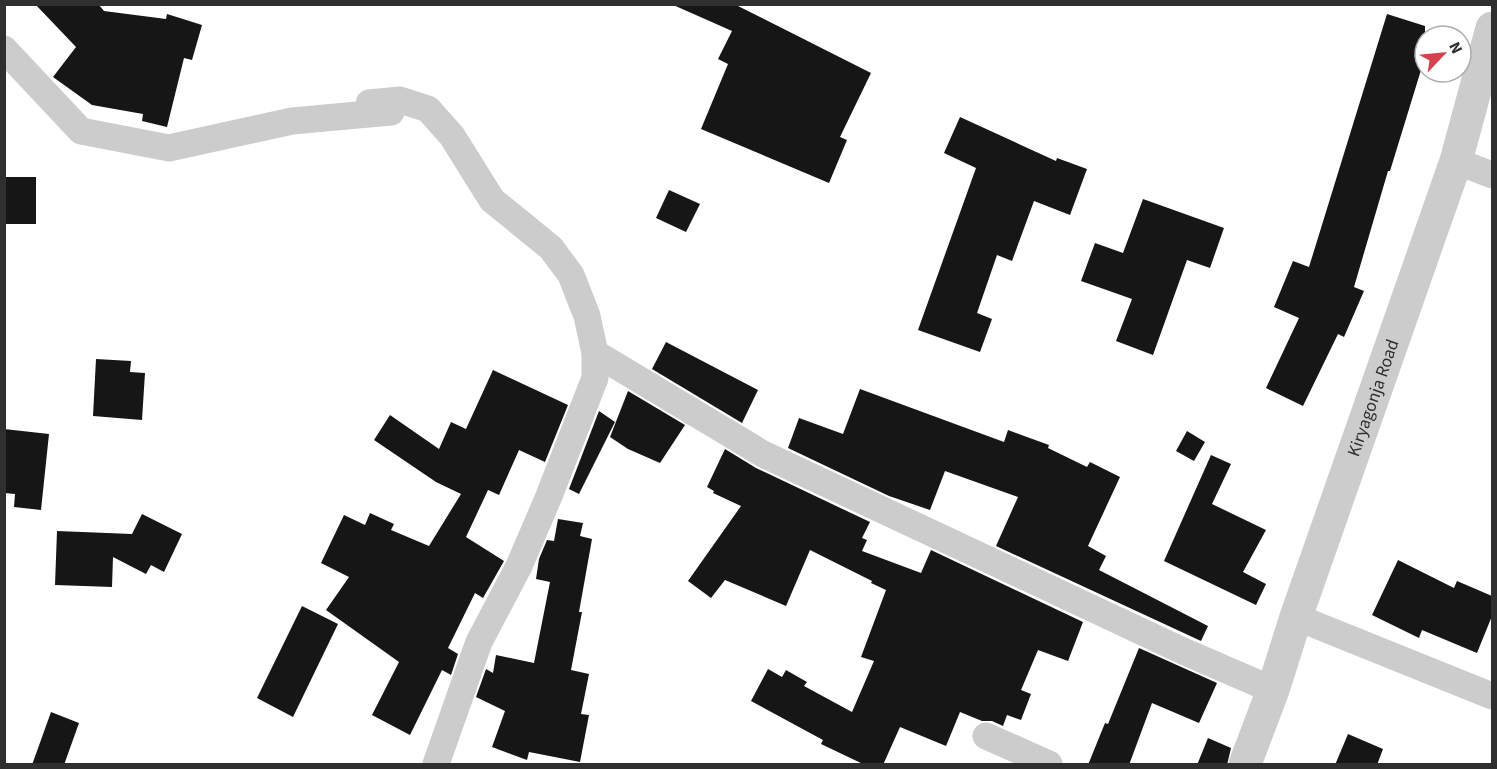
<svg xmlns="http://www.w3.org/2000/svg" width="1497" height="769" font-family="'Source Sans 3',sans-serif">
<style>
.building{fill:#161616}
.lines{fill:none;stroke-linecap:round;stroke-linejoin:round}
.minor{stroke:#ccc;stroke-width:27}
.tertiary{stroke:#ccc;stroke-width:33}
.labels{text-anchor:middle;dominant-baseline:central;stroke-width:6;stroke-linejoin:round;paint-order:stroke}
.street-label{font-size:18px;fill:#2f2f2f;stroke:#fff}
</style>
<rect width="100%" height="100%" fill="#fff"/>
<g class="building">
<polygon points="35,4 98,4 104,11 166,19 167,14 202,25 192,60 184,58 167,127 142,121 143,114 92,105 53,77 76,47"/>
<polygon points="671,4 734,4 871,73 840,137 847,140 829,183 701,129 728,64 718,59 732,31"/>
<polygon points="1387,14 1425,26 1425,57 1390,171 1388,171 1354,287 1364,291 1344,337 1338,334 1303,406 1266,388 1299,318 1274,307 1293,261 1309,267"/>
<polygon points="960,117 1056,161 1057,158 1087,169 1070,215 1034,201 1012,261 997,255 977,313 992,319 980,352 918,330 976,168 944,153"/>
<rect x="4" y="177" width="32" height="47"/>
<polygon points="669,190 700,204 686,232 656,218"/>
<polygon points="1143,199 1224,228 1210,268 1187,260 1153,355 1116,341 1132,299 1081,281 1095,243 1123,253"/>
<polygon points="666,342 758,390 742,423 652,369"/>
<polygon points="96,359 131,361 130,372 145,373 142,420 93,416"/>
<polygon points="493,370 568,405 545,462 519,450 499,495 488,490 466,537 504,561 483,598 475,593 448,648 458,654 451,675 442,670 410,735 372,715 399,662 326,610 349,577 321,563 344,515 365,525 370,513 394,524 391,530 429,546 461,494 436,482 374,440 390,415 439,449 451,422 466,429"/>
<polygon points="860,389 1004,442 1008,430 1049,445 1048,448 1087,467 1090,462 1120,477 1088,546 1106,556 1099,570 1208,626 1201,641 996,546 1018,497 945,471 930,510 889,496 788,448 799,418 843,434"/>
<polygon points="628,391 685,425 660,463 628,449 610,437"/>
<polygon points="599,411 615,422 579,494 569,489"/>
<polygon points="4,429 49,434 41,510 14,507 15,494 4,493"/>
<polygon points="1187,431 1205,442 1194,461 1176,451"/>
<polygon points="725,449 756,468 870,522 862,538 867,540 862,551 921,573 931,550 1083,622 1068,661 1038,650 1021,690 1031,694 1021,720 1007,715 1003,726 992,721 982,721 960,712 946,746 900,727 883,765 865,765 821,744 823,740 751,701 768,669 782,677 786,670 807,682 804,686 852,712 874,661 861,657 886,590 871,583 872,581 810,550 786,606 725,580 711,598 688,581 741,506 713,493 714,491 707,487"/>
<polygon points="1211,455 1231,464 1212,504 1266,530 1243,572 1266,584 1256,605 1164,561"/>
<polygon points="142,514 182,534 164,572 151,565 146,574 113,557 112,587 55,585 57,531 132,534"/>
<polygon points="558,519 583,523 580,536 592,539 579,612 582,612 571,670 589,674 581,714 589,715 580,762 529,752 527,760 492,747 505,711 476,697 486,669 493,673 496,655 534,663 550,582 536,579 539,559 547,540 554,541"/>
<polygon points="1398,560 1454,588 1457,581 1492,596 1492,616 1477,653 1422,630 1419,638 1372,615"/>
<polygon points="302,606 338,624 293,717 257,698"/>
<polygon points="1139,648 1217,683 1199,723 1152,703 1129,765 1088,765 1105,723 1108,724"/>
<polygon points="51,712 79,723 64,765 32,765"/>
<polygon points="1348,734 1383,749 1377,765 1335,765"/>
<polygon points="1208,738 1231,748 1227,765 1197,765"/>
</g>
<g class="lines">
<g class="minor">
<polyline points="4,49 81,131 169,148 292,121 391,112"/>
<polyline points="369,103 400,100 428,109 452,136 492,200 551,248 571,275 587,316 595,353 595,378 549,496 519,566 479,642 436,764"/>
<polyline points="1456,161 1492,175"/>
<polyline points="595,353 763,454 1183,651 1273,690"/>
<polyline points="1296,617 1492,696"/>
<polyline points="986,736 1049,764"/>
</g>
<path class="tertiary" id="s1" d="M 1245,764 L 1273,690 L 1296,617 L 1456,161 L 1492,28"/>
</g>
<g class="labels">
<g class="street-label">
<text stroke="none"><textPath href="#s1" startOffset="388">Kiryagonja Road</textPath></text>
</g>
</g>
<rect width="1497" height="769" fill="none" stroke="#2f2f2f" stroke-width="12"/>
<g transform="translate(1443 54) rotate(64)"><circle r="28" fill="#ffffff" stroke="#acacac" stroke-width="1.5"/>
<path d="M0-4.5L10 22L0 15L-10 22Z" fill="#d6414f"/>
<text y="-9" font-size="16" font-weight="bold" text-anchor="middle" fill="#2f2f2f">N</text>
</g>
</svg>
